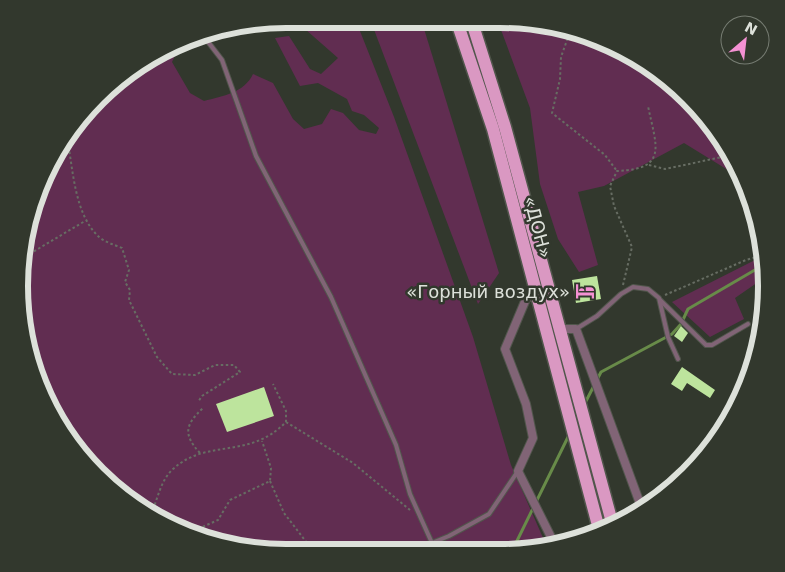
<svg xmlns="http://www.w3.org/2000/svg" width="785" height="572" font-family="'DejaVu Sans',sans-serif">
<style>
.green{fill:#612d51}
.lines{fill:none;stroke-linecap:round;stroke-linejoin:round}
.stream{stroke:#688b49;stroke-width:3}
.building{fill:#bde49d}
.service-casing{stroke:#51564c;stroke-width:6}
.minor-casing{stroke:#51564c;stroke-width:10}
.trunk-casing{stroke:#51564c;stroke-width:15}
.path{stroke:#676d63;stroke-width:2;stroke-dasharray:2.5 2.5;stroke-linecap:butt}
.service{stroke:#816476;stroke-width:4}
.minor{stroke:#816476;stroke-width:8}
.trunk{stroke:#da98c2;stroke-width:12}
.labels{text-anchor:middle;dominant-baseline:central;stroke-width:5;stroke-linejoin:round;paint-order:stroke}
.street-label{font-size:18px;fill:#dde1da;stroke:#32382d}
.poi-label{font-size:18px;fill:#dde1da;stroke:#32382d;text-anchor:end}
.rim{fill:none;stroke:#dde1da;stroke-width:6}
</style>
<rect width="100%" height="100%" fill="#32382d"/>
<g class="green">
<path d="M 310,19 L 353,19 L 358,26 L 394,117 L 473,337 L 511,465 L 547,547 L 534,551 L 268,553 L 168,526 L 110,487 L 74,449 L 39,388 L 21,321 L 21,251 L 46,168 L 85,110 L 138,64 L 180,45 L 172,62 L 190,93 L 204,101 C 223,96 244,93 253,74 L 273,83 L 293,119 L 304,129 L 322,124 L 331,109 L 343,113 L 359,130 L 376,134 L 379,128 L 364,115 L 352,111 L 347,99 L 318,83 L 300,86 L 275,38 L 289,36 L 310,69 L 321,74 L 338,58 L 305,29 Z"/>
<polygon points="370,19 421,19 499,273 478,304"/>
<polygon points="497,19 568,28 647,64 711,123 736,175 684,143 604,186 578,192 598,265 579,272 558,239 540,184 530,108"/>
<polygon points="760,256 761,280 735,298 744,319 710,337 672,302 759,258"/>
</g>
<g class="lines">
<g class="stream">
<polyline points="584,405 601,372 672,334 681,324 688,309 760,267"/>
<polyline points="512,551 569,435"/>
</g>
</g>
<g class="building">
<polygon points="597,276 601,299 576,303 572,280"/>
<polygon points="681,326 688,333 682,342 674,336"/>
<polygon points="682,367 715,390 710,398 687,383 682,391 671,384"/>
<polygon points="264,387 274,416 227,432 216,404"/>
</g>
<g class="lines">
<g class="service-casing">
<g id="service">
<polyline points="202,34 222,60 256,156 331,297 396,445 410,494 432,543"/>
<polyline points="660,300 706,345 712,345 748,324"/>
<polyline points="576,329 597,316 621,294 633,287 648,289 659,298 668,337 678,359"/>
<polyline points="410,552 449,536 489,514 518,471"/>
</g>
</g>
<g class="minor-casing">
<g id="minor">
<polyline points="537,291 526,299 505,349 526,404 533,438 518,471 555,545"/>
<polyline points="559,329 576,329 642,509"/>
</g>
</g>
<g class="trunk-casing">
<g id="trunk">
<polyline points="456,19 493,129 600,533"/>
<polyline points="471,19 505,127 613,526"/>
</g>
</g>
<g class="path">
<polyline points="571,29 561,57 560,79 552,113 605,155 617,171"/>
<path d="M 67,137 C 73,168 74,213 98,236 C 104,242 115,245 122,248 L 129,270 L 125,282 L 130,290 L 129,300 L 157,357 L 172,374 L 195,375 L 215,365 L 234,365 L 240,372 L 202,396 L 198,402"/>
<polyline points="649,165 665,169 727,156"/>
<polyline points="21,259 85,221"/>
<path d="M 623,285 L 632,247 L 614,206 L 610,186 L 617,171 C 669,169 656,146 648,106"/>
<polyline points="665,295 746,260 760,256"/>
<polyline points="286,422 353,463 410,510"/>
<path d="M 200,453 C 182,434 186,424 203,408"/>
<polyline points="270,481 284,513 314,552"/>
<polyline points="152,513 169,526"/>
<path d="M 151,514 C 158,499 160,481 173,469 C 207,438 249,460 286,422 L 286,411 L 273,384"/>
<polyline points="173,527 200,528 218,520 230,500 270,481 271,468 262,441"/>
</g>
<use href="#service" class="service"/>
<use href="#minor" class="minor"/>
<use href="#trunk" class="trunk"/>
</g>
<defs>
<g id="hotel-bare" transform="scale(1.5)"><path d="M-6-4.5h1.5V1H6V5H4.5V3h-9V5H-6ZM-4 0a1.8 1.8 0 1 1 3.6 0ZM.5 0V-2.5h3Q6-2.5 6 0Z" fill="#f491d3" stroke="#32382d" stroke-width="2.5" paint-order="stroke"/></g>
</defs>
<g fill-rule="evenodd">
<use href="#hotel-bare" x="585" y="291"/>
</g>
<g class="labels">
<g class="street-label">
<text transform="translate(538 227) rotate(75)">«ДОН»</text>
</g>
<g class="poi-label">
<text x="570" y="291">«Горный воздух»</text>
</g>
</g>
<path d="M0 0H785V572H0ZM286 28H500A258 258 0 0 1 758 286V286A258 258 0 0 1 500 544H286A258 258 0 0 1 28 286V286A258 258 0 0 1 286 28Z" fill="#32382d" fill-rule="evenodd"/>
<path class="rim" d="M286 28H500A258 258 0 0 1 758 286V286A258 258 0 0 1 500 544H286A258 258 0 0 1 28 286V286A258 258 0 0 1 286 28Z"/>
<g transform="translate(745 40) rotate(28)"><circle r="24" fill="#32382d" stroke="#767c72"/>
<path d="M0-4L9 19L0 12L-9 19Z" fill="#f491d3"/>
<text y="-8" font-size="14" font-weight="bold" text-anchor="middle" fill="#dde1da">N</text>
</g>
</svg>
